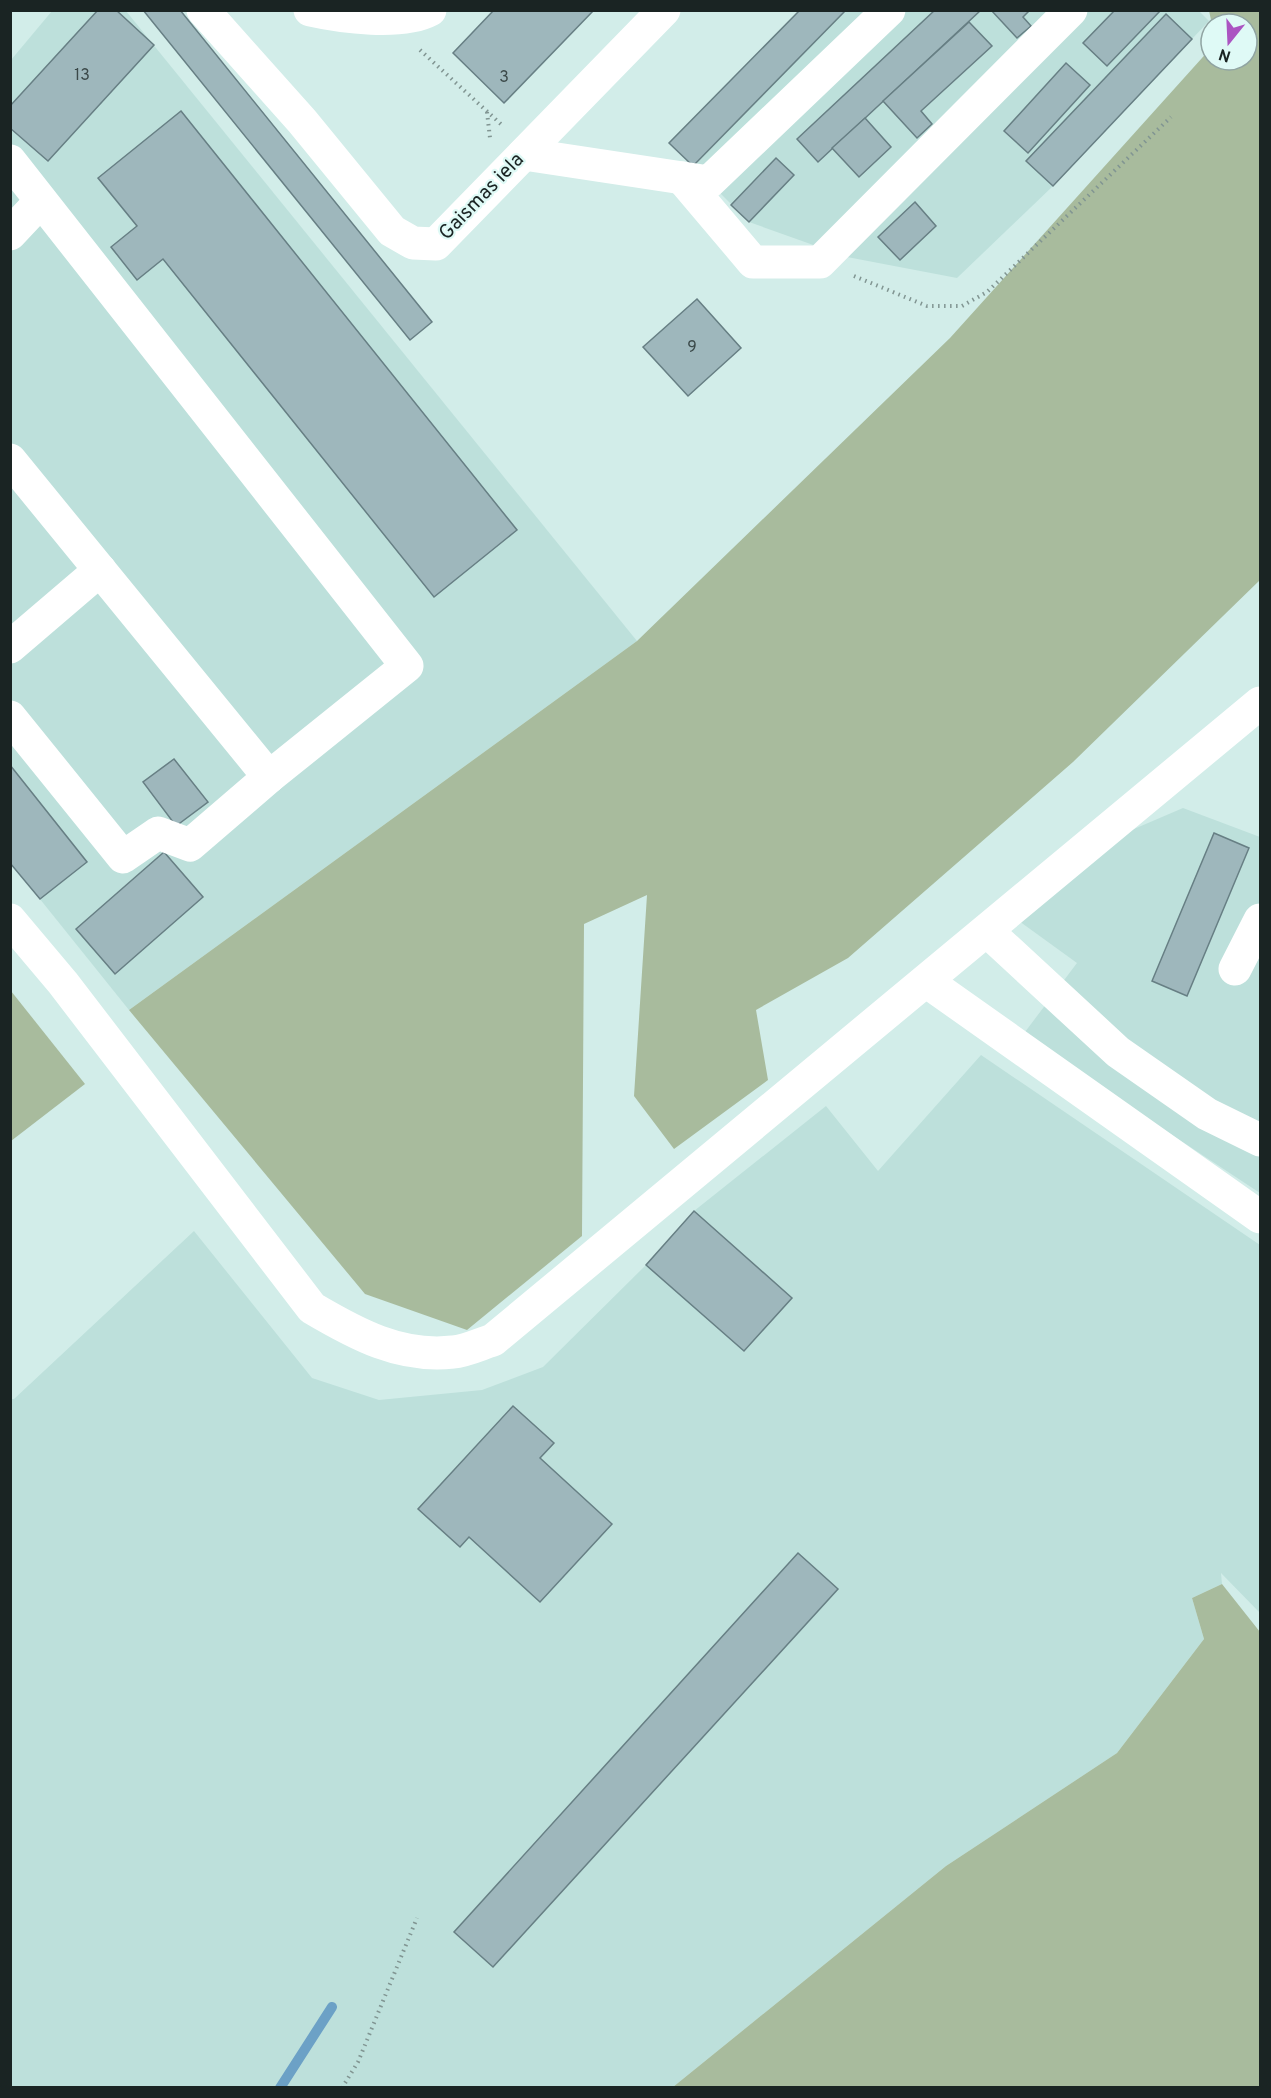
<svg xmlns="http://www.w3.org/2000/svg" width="1271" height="2098" font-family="Overpass,sans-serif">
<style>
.built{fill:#bde0db}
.green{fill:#a8bb9d}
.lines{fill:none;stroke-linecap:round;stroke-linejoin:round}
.stream{stroke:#6ca1c6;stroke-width:10}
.building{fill:#9eb7bc;stroke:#677f84;stroke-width:1.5}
.path{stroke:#819592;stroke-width:4;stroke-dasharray:1.5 4.5;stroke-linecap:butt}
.minor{stroke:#fff;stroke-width:33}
.labels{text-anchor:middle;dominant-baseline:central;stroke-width:4.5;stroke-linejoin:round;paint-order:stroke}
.number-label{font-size:16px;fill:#3b4949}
.street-label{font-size:20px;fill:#1a2423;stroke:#dffaf6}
</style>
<rect width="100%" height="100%" fill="#d2ede9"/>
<g class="built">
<polygon points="1198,10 1209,21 1053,186 957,278 847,257 749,222 693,166 800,11"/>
<polygon points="52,11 126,11 637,641 129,1010 11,863 11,60"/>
<polygon points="1183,808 1260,837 1260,1193 1022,1036 1077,963 1019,921 1120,835"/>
<polygon points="981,1055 1260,1245 1260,1613 1221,1573 1222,1584 1192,1598 1204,1639 1117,1753 946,1866 673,2087 11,2087 10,1399 14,1399 194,1231 312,1378 379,1400 482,1390 543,1367 646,1265 694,1211 826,1106 878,1171"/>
</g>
<g class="green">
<polygon points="1209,11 1260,11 1260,580 1073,762 848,958 756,1010 768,1080 674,1149 634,1096 647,895 584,924 582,1236 467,1330 365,1294 129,1010 637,641 950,338 1211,48 1211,60 1247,60 1247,24 1212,24"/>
<polygon points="11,991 85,1084 11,1141"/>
<polygon points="1222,1584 1260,1632 1260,2087 673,2087 946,1866 1117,1753 1204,1639 1192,1598"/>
</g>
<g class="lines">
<polyline class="stream" points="280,2088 332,2007"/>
</g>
<g class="building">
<polygon points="98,10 116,10 154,45 48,161 10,128 10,106"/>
<polygon points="143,10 180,10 432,322 410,340"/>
<polygon points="494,10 594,10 504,103 453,53"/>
<polygon points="800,10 846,10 693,166 669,143"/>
<polygon points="935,10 981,10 818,162 797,139"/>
<polygon points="991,10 1030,10 1023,17 1031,26 1017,38"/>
<polygon points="1115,10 1161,10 1107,66 1083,43"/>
<polygon points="1166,14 1192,39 1053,186 1026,161"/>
<polygon points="969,22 992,46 921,111 932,124 917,138 883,101"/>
<polygon points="1066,63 1090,85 1028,153 1004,131"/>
<polygon points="181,111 517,530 434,597 163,259 137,280 111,247 137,226 98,178"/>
<polygon points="865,118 891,147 859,177 832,148"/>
<polygon points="776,158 794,175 749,222 731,205"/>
<polygon points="915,202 936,226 900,260 878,237"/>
<polygon points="697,299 741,348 688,396 643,347"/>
<polygon points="174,759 208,802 176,826 143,782"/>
<polygon points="10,765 87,862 40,899 10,863"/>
<polygon points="1214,833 1249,848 1187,996 1152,981"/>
<polygon points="164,852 203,897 115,974 76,929"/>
<polygon points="694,1211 792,1298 744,1351 646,1265"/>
<polygon points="513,1406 554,1443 540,1458 612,1524 540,1602 469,1537 460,1547 418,1509"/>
<polygon points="798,1553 838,1589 493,1967 454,1932"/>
</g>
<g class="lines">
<g class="path">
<polyline points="420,50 503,126"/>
<polyline points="487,112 490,138"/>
<polyline points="854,276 927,306 962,306 987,292 1171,117"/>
<polyline points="342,2088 358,2062 417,1918"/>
</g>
<g class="minor">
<polyline points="203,10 302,121 392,231 413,243 436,244 664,10"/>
<path d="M 310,10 C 341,17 402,25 430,10"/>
<polyline points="524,154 709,182 889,10"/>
<polyline points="10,161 407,666 269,777 10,460"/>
<polyline points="682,178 753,262 820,262 1071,10"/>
<polyline points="10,234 41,201"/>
<polyline points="10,647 100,570"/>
<polyline points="10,717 123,857 158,833 190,845 269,777"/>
<path d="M 10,920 L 63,983 L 312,1308 C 356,1334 400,1358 453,1352 C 466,1351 480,1344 493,1340 L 1260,703"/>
<polyline points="987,931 1118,1052 1207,1114 1260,1140"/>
<polyline points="1235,969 1260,920"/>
<polyline points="926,981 1260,1217"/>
</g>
</g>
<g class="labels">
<g class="number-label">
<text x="82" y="76">13</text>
<text x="504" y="78">3</text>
<text x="692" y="348">9</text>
</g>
<g class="street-label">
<text transform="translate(482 197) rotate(-46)">Gaismas iela</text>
</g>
</g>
<rect width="1271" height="2098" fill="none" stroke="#1a2423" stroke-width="24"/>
<g transform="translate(1229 42) rotate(198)"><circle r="28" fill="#dffaf6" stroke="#90a4a2" stroke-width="1.5"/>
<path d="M0-4.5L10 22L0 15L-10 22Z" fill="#ab54c2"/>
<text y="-9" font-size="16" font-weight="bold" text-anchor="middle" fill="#1a2423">N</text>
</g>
</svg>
